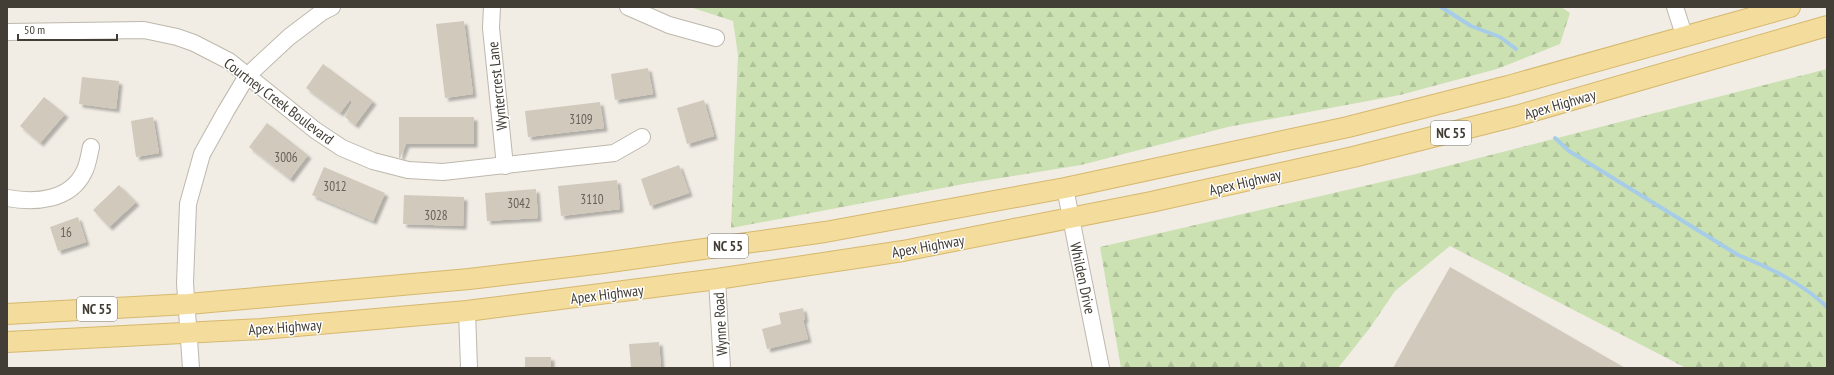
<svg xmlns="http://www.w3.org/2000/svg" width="1834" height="375" font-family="'PT Sans Narrow',sans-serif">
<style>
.forest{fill:url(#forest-firs)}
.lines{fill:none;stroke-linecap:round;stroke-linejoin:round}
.stream{stroke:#a7cce8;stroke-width:4}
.building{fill:#d1c9bc;filter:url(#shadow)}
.minor-casing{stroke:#beb8ac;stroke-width:18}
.major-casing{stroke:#d6b86e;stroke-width:22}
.minor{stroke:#fff;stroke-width:16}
.major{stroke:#f3dc9c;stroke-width:20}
.labels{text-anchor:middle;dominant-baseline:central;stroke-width:3;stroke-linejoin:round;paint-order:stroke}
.number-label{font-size:13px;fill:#666158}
.shield{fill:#fff;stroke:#7b7872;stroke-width:1}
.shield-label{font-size:14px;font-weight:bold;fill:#423e36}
.street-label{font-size:15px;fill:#423e36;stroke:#fff}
</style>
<defs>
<pattern id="forest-firs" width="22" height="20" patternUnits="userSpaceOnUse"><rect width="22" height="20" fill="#cbe1b2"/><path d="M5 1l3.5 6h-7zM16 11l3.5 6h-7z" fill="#b0c29a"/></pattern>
<filter id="shadow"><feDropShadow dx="3.5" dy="3.5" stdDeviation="1" flood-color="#0004"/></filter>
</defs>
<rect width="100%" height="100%" fill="#f1ede5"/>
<g class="forest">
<polygon points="690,7 1561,7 1570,13 1560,44 1497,69 1400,95 1228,127 1081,165 969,183 731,228 738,55 733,21"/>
<polygon points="1827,69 1827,368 1686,368 1450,246 1395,291 1369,329 1338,368 1121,368 1100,247 1416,174"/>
</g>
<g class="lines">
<g class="stream">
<polyline points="1441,7 1471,26 1500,37 1516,49"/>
<path d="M 1555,138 L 1569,151 L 1738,255 C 1770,268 1802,283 1827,307"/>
</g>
</g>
<g class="building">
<polygon points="464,21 473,94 445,98 436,24"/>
<polygon points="323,64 373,101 355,125 345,117 352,102 350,100 340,113 306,88"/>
<polygon points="648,68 653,94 615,100 611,74"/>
<polygon points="82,77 119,81 116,109 79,104"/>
<polygon points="44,97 65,114 40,143 20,126"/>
<polygon points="704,100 714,136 687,144 677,108"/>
<polygon points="600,102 604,128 528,137 525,111"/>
<polygon points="153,117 159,153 136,157 131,121"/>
<polygon points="399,117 474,117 474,144 406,144 400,158 399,158"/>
<polygon points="267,123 308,155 290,179 249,147"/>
<polygon points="679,165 689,193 650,206 641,179"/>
<polygon points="324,167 385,193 373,221 312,195"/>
<polygon points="617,180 620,209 561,216 558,186"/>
<polygon points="119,185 136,202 109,227 93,210"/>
<polygon points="536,189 538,218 487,221 485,193"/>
<polygon points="404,195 464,197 463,226 403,224"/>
<polygon points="78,217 86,242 58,251 50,227"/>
<polygon points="1450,267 1625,368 1393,368"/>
<polygon points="803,308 805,319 803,320 808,339 767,349 762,329 781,324 779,313"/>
<polygon points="659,342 661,368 631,368 629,344"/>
<rect x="525" y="357" width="26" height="11"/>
</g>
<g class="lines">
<g class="minor-casing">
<g id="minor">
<polyline points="492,7 491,28 505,166"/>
<polyline points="628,7 669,25 716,38"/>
<polyline points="1675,7 1685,38"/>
<polyline points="7,32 144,30 177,37 194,43 229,61 315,130 342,148 373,161 408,170 443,172 614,153 642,137"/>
<polyline points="1065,188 1101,368"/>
<path d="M 7,198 C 35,203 70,201 84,172 C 88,165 89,155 91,147"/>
<polyline points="717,279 722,368"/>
<polyline points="467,311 469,368"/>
<polyline points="191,368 185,283 188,204 202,154 226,111 247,76 289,37 322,12 332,7"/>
</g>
</g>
<g class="major-casing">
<g id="major">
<polyline points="7,314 188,304 469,279 603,263 825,232 1065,188 1348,127 1508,86 1790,7"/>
<polyline points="7,342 262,329 467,311 717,279 903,251 1151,202 1353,157 1516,116 1827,26"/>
</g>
</g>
<use href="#minor" class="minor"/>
<use href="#major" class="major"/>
</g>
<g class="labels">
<g class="number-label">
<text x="581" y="119">3109</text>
<text x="286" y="157">3006</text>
<text x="335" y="186">3012</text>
<text x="592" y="199">3110</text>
<text x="519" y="203">3042</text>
<text x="436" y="215">3028</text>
<text x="66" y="232">16</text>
</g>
<g class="shield">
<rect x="1431" y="121" width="40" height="24" rx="3"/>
<rect x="708" y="234" width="40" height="24" rx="3"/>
<rect x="77" y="297" width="40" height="24" rx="3"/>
</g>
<g class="shield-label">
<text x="1451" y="133">NC 55</text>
<text x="728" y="246">NC 55</text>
<text x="97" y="309">NC 55</text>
</g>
<g class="street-label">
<text transform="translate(497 86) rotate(-96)">Wyntercrest Lane</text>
<text transform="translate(279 101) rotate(37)">Courtney Creek Boulevard</text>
<text transform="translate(1560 104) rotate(-16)">Apex Highway</text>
<text transform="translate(1245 182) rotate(-13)">Apex Highway</text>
<text transform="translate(928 246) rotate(-10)">Apex Highway</text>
<text transform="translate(1083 278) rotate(78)">Whilden Drive</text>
<text transform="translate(607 294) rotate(-7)">Apex Highway</text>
<text transform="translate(720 324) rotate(-93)">Wynne Road</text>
<text transform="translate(285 327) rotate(-4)">Apex Highway</text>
</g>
</g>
<rect width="1834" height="375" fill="none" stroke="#423e36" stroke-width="16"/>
<path d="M18 34v6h99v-6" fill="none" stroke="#423e36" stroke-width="2"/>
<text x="24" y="34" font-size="12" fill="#423e36" stroke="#ffffff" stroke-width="3" paint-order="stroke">50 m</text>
</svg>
